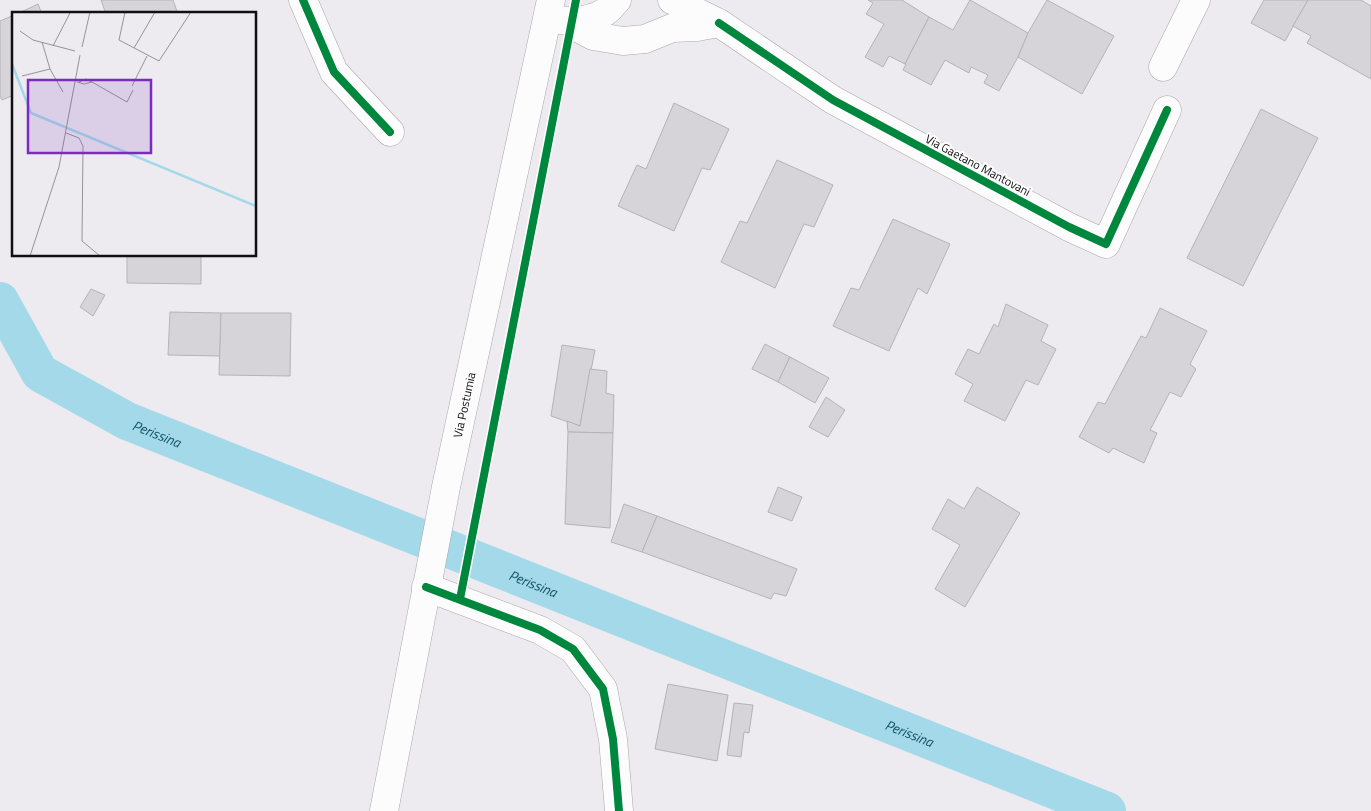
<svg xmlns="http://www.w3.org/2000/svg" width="1371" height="811" font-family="'Titillium Web',sans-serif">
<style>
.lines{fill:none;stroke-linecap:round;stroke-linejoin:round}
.canal{stroke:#a4d9e9;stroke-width:38}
.building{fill:#d6d4d8;stroke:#b5b3b8}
.street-casing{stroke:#a8a7ab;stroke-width:29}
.secondary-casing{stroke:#a8a7ab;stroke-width:29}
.street{stroke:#fcfcfd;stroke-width:28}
.secondary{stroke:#fcfcfd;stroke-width:28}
.cycleway-casing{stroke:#fff;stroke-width:11}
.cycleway{stroke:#00873e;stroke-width:8}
.labels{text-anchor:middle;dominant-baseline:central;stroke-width:4;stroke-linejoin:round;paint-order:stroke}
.street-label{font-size:12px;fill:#100f12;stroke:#fff}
.water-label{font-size:14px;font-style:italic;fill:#0e5160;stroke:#fff}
.inset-river{fill:none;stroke:#a4d9e9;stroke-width:2.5}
.inset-road{fill:none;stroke:#959397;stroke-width:1}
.view{fill:#7b2cbf;fill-opacity:0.15;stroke:#7b2cbf;stroke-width:2.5}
.inset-edge{fill:none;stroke:#100f12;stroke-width:2.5}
</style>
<rect width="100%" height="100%" fill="#edebf0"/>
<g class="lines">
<path class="canal" id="s1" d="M 0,301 L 40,373 L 127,421 L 1107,811"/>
</g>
<g class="building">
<polygon points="101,0 173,0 178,14 106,14"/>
<polygon points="868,0 902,0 929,17 905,64 889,56 883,67 865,57 884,24 866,14 873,3"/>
<polygon points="970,0 1028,33 1018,57 999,91 984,83 988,75 971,67 969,73 945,60 931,85 903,70 906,64 905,64 929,17 953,30"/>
<polygon points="1047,0 1114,36 1082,94 1018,57 1028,33"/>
<polygon points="1264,0 1308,0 1285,41 1251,23"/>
<polygon points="1308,0 1361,0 1371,6 1371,79 1307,43 1311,36 1293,26"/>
<polygon points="38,4 42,14 17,14"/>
<polygon points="14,15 14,95 2,100 0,96 0,21"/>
<polygon points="674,103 729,129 710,170 702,168 674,231 618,206 637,165 646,169"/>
<polygon points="1261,109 1318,138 1243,286 1187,258"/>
<polygon points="777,160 833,185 814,227 804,224 775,288 721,262 740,221 747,223"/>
<polygon points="893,219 950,244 927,294 918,288 889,351 833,326 851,288 859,290"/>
<polygon points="127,255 201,255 201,284 127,283"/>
<polygon points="91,289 105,295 93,316 80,307"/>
<polygon points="1006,304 1048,325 1041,341 1056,349 1038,385 1026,380 1005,421 964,401 973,384 955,374 968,349 979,354 994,324 998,327"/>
<polygon points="1160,308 1207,331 1190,364 1196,369 1181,397 1170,392 1150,430 1157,433 1144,463 1113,448 1109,453 1079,437 1098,402 1105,404 1141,336 1146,338"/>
<polygon points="170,312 221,313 220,356 168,355"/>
<polygon points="221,313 291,313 290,376 219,375"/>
<polygon points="765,344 790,357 778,382 752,369"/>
<polygon points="562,345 595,350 580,426 551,416"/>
<polygon points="790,357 829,378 815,403 778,382"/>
<polygon points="590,369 607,371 606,393 614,395 613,433 568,432 567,421 580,426"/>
<polygon points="826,397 845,410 828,437 809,427"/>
<polygon points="568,432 613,433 610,528 565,524"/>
<polygon points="778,487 802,497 792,521 768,512"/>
<polygon points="977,487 1020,513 965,607 935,589 960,545 932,529 948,499 964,509"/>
<polygon points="624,504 657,516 642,552 611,542"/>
<polygon points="657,516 797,569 786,596 774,593 771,599 642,552"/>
<polygon points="668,684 728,695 717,761 655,749"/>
<polygon points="734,703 753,705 749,733 744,732 741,757 727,755"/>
</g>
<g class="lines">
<g class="street-casing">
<g id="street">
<polyline points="303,0 334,72 390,132"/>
<path d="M 560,20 C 574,22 593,20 605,12 C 610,9 613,4 617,0"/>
<polyline points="571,22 580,29 593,36 623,41 645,39 672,28 697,27 719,23 672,0"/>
<polyline points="719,23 833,100 1069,227 1106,244 1167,110"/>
<polyline points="1163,67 1196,0"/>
<polyline points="426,587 540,630 573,649 603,689 613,739 619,811"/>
</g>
</g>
<g class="secondary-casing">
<g id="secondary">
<path id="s2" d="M 384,811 L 446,487 L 551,0"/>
</g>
</g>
<use href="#street" class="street"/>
<use href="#secondary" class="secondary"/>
<g class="cycleway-casing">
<g id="cycleway">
<polyline points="303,0 334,72 390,132"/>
<polyline points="719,23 833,100 1069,227 1106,244 1167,110"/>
<polyline points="426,587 540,630 573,649 603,689 613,739 619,811"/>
<polyline points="460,599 576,0"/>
</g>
</g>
<use href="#cycleway" class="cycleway"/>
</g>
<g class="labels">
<g class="street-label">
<text transform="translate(978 165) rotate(28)">Via Gaetano Mantovani</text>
<text stroke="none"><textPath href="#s2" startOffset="414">Via Postumia</textPath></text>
</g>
<g class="water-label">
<text stroke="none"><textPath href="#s1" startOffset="214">Perissina</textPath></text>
<text stroke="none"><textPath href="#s1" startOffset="619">Perissina</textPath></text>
<text stroke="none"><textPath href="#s1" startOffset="1024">Perissina</textPath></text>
</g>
</g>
<g transform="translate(12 12)">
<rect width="244" height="244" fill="#edebf0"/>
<path class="inset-river" d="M 0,52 L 19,101 L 244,194"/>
<path class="inset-road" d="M 113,0 L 107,28 L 147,49 L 179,0M 8,19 L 21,28 L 63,39M 30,30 L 38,57 L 51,80M 41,34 L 58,1M 70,35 L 78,0M 122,36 L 143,0M 10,64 L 38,57M 65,70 L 72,72 L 80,70 L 74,67 L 67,70M 80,70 L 115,90 L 121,78M 120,74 L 135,44M 54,121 L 67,126 L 71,134 L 70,229 L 88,244M 18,244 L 47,155 L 68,43"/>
<path class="view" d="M 16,68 L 139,68 L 139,141 L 16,141 Z"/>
<rect width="244" height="244" class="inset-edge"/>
</g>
</svg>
